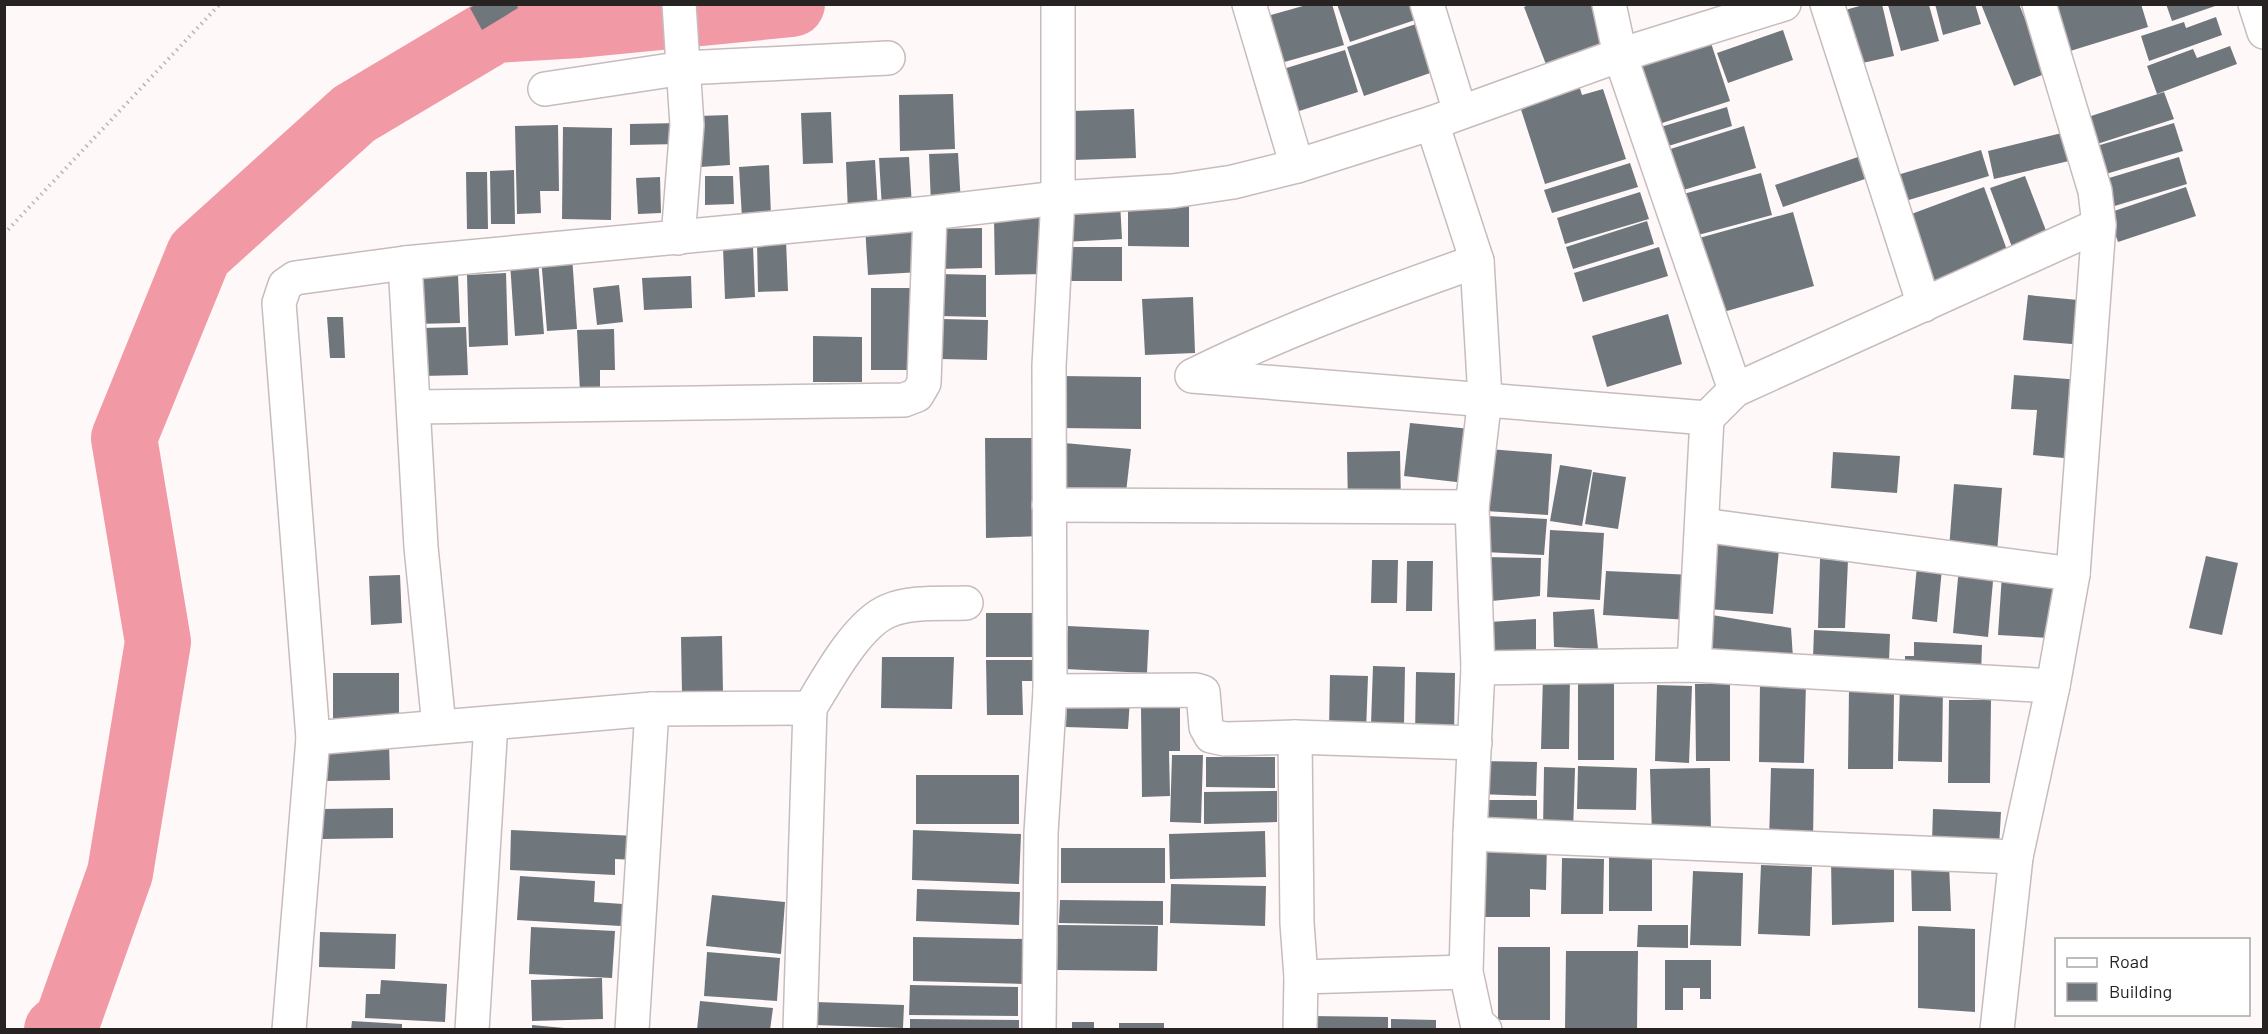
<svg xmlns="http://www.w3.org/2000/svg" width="2268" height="1034" font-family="Barlow,sans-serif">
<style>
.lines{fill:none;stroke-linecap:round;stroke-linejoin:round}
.river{stroke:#f199a5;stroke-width:66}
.building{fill:#6f777c}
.street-casing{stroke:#c7bcbd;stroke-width:36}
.path{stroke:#bcb6b6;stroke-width:4;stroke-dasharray:1.5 4.5;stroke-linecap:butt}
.street{stroke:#fff;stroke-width:33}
</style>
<rect width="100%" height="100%" fill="#fff8f8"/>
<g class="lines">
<polyline class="river" points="57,1030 67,1022 120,873 158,642 124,438 199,254 354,114 495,30 579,25 792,4"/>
</g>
<g class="building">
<polygon points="477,4 516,4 518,8 482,30 470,8"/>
<polygon points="1310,4 1332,4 1344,45 1281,63 1267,16"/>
<polygon points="1337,4 1413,4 1418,19 1350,42"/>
<polygon points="1531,4 1594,4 1609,44 1547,67 1524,7"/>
<polygon points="1867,4 1882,4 1894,56 1858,64 1845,10"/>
<polygon points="1935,4 1975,4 1981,24 1943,35"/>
<polygon points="1981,4 2019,4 2047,73 2014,86"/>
<polygon points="2052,4 2141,4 2148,27 2067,52"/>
<polygon points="2166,4 2218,4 2218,5 2172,21"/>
<polygon points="1888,5 1929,5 1939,41 1901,51"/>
<polygon points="2216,17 2222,35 2149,61 2141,36 2184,22 2186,28"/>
<polygon points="1416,24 1433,72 1364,96 1347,47"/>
<polygon points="1783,30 1793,60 1728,83 1717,53"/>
<polygon points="1710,40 1730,101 1653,126 1633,64"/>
<polygon points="2230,46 2237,64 2157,94 2147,66 2193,49 2197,58"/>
<polygon points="1345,50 1358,92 1293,113 1280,70"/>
<polygon points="1577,79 1582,95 1603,89 1626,159 1545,184 1517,97"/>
<polygon points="2164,92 2174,119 2091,146 2082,119"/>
<polygon points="953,94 955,149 900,151 899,95"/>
<polygon points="1727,107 1732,126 1659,149 1654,129"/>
<polygon points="1134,109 1136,158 1073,160 1072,111"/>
<polygon points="831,112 833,163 803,164 801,113"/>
<polygon points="728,115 730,165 700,167 698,116"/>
<polygon points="679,123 679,144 630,145 630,124"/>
<polygon points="2174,123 2183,151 2099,176 2090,148"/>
<polygon points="558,125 559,191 540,191 541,213 517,214 515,126"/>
<polygon points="1744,126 1756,168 1677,192 1664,151"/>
<polygon points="563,127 612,128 611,220 562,219"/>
<polygon points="2066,132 2073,160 1994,179 1988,151"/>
<polygon points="1981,150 1989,176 1902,202 1894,176"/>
<polygon points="958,153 961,204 931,205 929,154"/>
<polygon points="909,157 912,207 882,209 879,158"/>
<polygon points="1858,157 1865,179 1783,207 1775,185"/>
<polygon points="2179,157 2187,184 2108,208 2099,181"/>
<polygon points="875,160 878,212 848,213 846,162"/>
<polygon points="1630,163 1638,187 1552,213 1544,190"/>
<polygon points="769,165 771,216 742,218 739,167"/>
<polygon points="514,170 515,224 491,224 490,171"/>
<polygon points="466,172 487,172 488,229 467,229"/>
<polygon points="1761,173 1772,215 1687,238 1676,196"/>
<polygon points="705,176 733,176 734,204 705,205"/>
<polygon points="2025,176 2050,241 2015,255 1990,188"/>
<polygon points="660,177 661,213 638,214 636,178"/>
<polygon points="1984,187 2011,261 1933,289 1906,216"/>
<polygon points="2186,187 2196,216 2118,242 2108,213"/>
<polygon points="1640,192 1649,219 1565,244 1557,218"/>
<polygon points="1128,201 1189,202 1189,247 1128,246"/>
<polygon points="1120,202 1122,239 1063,242 1061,204"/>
<polygon points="1793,212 1814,286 1713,315 1692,240"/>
<polygon points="994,218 1049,218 1049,274 995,275"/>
<polygon points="1647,221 1654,244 1573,269 1566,247"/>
<polygon points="919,224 921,272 868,275 865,226"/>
<polygon points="982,228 982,268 938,269 937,229"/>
<polygon points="786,240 788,291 758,292 757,241"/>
<polygon points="753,246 755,297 725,299 723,247"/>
<rect x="1065" y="247" width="57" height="34"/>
<polygon points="1659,247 1668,276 1583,302 1574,273"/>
<polygon points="572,255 577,329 547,331 541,257"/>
<polygon points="538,260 544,334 515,336 510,263"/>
<polygon points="506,273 508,345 469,347 467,275"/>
<polygon points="938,274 986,275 986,317 938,316"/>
<polygon points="458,275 460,323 413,324 411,277"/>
<polygon points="691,276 692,308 644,310 642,278"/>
<polygon points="619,285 623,322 597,325 593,288"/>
<polygon points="871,288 917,288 918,370 871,370"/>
<polygon points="2028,295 2088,301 2084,345 2023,340"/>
<polygon points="1193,297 1195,353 1145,355 1142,299"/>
<polygon points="1668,314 1682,364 1607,387 1592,336"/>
<polygon points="327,317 343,317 345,358 330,358"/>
<polygon points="941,319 988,320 987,360 940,359"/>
<polygon points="466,327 468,375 421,376 420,328"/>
<polygon points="614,329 615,370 600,370 600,390 580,392 577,330"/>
<polygon points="813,336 862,337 862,382 813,382"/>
<polygon points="2014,375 2081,380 2074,459 2033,455 2037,410 2011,409"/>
<polygon points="1059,376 1141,377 1141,429 1059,428"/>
<polygon points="1410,423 1471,429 1465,483 1404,476"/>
<polygon points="985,438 1038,438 1040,536 986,538"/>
<polygon points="1064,443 1131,449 1125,501 1059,495"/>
<polygon points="1489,449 1552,454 1548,515 1485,511"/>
<polygon points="1400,451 1401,504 1348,505 1347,452"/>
<polygon points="1833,452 1900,456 1897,493 1831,488"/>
<polygon points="1560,465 1592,470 1582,526 1550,521"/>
<polygon points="1593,472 1626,477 1618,529 1585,524"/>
<polygon points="1954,484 2002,488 1997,553 1949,549"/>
<polygon points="1486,516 1547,519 1544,555 1484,552"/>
<polygon points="1550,530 1604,533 1600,600 1547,597"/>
<polygon points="1714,544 1779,549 1773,614 1708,609"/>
<polygon points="2206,556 2238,563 2222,635 2189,628"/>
<polygon points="1483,557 1541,558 1540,596 1482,602"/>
<polygon points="1820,559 1848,560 1845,628 1818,628"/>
<polygon points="1372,560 1398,560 1397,603 1371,603"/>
<polygon points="1407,561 1433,561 1432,611 1406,611"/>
<polygon points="1917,566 1942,568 1937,622 1912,619"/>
<polygon points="1959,567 1994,570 1988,637 1953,633"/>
<polygon points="1606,571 1693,575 1690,620 1603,615"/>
<polygon points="2002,574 2056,578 2049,638 1998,635"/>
<polygon points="400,575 402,623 371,625 369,576"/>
<polygon points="1594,609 1598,649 1554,647 1553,612"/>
<rect x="986" y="613" width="46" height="44"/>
<polygon points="1706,614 1791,628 1793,658 1706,657"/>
<polygon points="1536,619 1536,651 1493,657 1489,622"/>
<polygon points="1068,626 1149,630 1147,673 1065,669"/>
<polygon points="1814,630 1890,634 1889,662 1813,658"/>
<polygon points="722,636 723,694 682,695 681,637"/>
<polygon points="1914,642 1982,645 1981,675 1905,663 1905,656 1914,656"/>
<polygon points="882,657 954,657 952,709 881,708"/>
<polygon points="986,660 1034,660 1034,681 1022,681 1023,715 987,715"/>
<polygon points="1373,666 1405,667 1404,724 1371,724"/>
<polygon points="1416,672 1455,673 1454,738 1415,737"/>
<rect x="333" y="673" width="66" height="46"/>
<polygon points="1330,675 1368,676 1366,732 1329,730"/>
<polygon points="1543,676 1570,676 1569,749 1541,749"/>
<rect x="1578" y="682" width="36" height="78"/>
<polygon points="1760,682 1806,682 1804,763 1759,762"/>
<polygon points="1695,684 1730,684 1730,761 1696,761"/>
<polygon points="1900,684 1943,684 1942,762 1898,761"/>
<polygon points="1657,685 1692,686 1689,763 1655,761"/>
<polygon points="1849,688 1894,690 1893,769 1848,769"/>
<polygon points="1067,697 1130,699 1128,729 1066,727"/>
<polygon points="1949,700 1991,700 1990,783 1948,783"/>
<polygon points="1180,705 1180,751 1169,751 1170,796 1142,797 1141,706"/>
<polygon points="389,743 390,780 327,781 327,744"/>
<polygon points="1172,755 1203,755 1201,823 1170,822"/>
<polygon points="1206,757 1275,757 1275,788 1206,787"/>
<polygon points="1478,761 1537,762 1536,796 1478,794"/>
<polygon points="1578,766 1637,768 1636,810 1577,809"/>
<polygon points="1544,767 1575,768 1573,833 1543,832"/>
<polygon points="1710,768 1711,834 1652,835 1650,769"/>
<polygon points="1771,768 1814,769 1813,844 1769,843"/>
<rect x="916" y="775" width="103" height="49"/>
<polygon points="1277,791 1277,822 1204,824 1204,792"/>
<polygon points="1479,800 1537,800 1537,829 1479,830"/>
<polygon points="393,808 393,838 322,839 322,809"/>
<polygon points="1933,809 2001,812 1999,847 1932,843"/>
<polygon points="511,830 636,836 635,860 615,859 615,875 510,870"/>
<polygon points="913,830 1021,834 1019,884 912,880"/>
<polygon points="1265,831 1266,877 1170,879 1169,834"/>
<polygon points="1485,840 1547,841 1546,890 1530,889 1530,917 1484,917"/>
<rect x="1609" y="844" width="43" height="67"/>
<rect x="1061" y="848" width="104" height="35"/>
<polygon points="1562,858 1604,859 1603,914 1561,914"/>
<polygon points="1831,858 1894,860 1894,922 1832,925"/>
<polygon points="1911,861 1949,864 1951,911 1912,911"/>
<polygon points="1761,865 1812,867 1810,936 1758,934"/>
<polygon points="1693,871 1743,873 1741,946 1690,945"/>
<polygon points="520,876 595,881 594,902 623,904 621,926 517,920"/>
<polygon points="1171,884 1266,886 1265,926 1170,923"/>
<polygon points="917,889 1020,892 1019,925 916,921"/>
<polygon points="712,895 785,902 781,954 706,946"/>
<polygon points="1060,900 1163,901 1163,925 1059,923"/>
<polygon points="1058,925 1158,926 1157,971 1057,970"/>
<polygon points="1638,925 1688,925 1688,948 1637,947"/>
<polygon points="1918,926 1975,929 1975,1012 1918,1008"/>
<polygon points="531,927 615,931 612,978 529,974"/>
<polygon points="320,932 396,934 395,969 319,967"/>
<polygon points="913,937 1024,939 1023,984 913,981"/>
<rect x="1498" y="947" width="52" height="73"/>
<polygon points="1566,951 1638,951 1637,1030 1565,1029"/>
<polygon points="707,952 780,958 777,1001 704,996"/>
<polygon points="1665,960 1711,960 1711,999 1700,999 1700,988 1683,988 1683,1010 1665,1010"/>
<polygon points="602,978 603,1019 532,1021 531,980"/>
<polygon points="381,980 447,984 445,1022 365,1018 366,994 380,994"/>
<polygon points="910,985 1018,987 1018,1016 909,1015"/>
<polygon points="700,1001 773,1008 770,1030 697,1030"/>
<polygon points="815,1002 904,1005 903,1028 814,1025"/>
<polygon points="1309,1016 1388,1017 1388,1030 1309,1030"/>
<polygon points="910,1019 1019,1020 1019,1030 910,1030"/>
<polygon points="1391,1019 1436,1020 1436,1030 1391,1030"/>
<polygon points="352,1021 402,1024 402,1030 351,1030"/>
<rect x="1072" y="1022" width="22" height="8"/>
<rect x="1119" y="1023" width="45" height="7"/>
<polygon points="532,1025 564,1028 564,1030 532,1030"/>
</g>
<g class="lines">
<g class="street-casing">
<g id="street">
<polyline points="1249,4 1297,166"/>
<polyline points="1427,4 1460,112"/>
<polyline points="1609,4 1620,55 1735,390"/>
<polyline points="1827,4 1924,305"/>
<polyline points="2255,4 2264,32"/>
<polyline points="545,89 684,68 888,58"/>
<polyline points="678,238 687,125 679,4"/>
<polyline points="405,263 421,547 439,726"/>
<path d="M 1194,375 C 1285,330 1381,295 1477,261"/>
<polyline points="1192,376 1707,418 1735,390 2099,225 2095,191 2039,4"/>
<polyline points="414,407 904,400 917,395 924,383 930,213"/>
<polyline points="1049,505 1472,507 1485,398 1477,261 1432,123"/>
<polyline points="1472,507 1478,668 1470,834 1466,972 1477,1023 1485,1030"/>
<polyline points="1702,525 2073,574"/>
<polyline points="1694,665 1707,418"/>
<polyline points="1478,668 1694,665 2053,686"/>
<polyline points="1050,691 1196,690 1203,692 1206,727 1211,736 1225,739 1295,737 1475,743"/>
<polyline points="1295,737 1297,923 1301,977 1300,1030"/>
<path d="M 313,738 L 652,709 L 810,708 C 827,680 857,624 888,611 C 911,601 942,604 966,603"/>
<polyline points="1470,834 2016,857"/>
<polyline points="1301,977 1466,972"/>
<polyline points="289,1030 313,738 279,303 285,285 295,278 405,263 930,213 1058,198 1173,191 1233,182 1297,166 1432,123 1620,55 1784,4"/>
<polyline points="472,1030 491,723"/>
<polyline points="632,1030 652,709"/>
<polyline points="800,1030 810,708"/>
<polyline points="1039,1030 1041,833 1050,691 1049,366 1058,198 1058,4"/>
<polyline points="1997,1030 2016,857 2053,686 2073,574 2099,225"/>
</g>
</g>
<polyline class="path" points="4,234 220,4"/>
<use href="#street" class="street"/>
</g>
<rect width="2268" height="1034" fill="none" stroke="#272323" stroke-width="12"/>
<rect x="2055" y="938" width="195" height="78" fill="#ffffff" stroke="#a9a7a7" stroke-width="1.5"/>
<rect x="2067" y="958" width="30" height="9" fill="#ffffff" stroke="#a9a7a7" stroke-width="1.5"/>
<text x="2109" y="968" font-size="18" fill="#272323">Road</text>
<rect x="2067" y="983" width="30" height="18" fill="#6f777c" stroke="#a9a7a7" stroke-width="1.5"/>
<text x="2109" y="998" font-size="18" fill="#272323">Building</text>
</svg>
